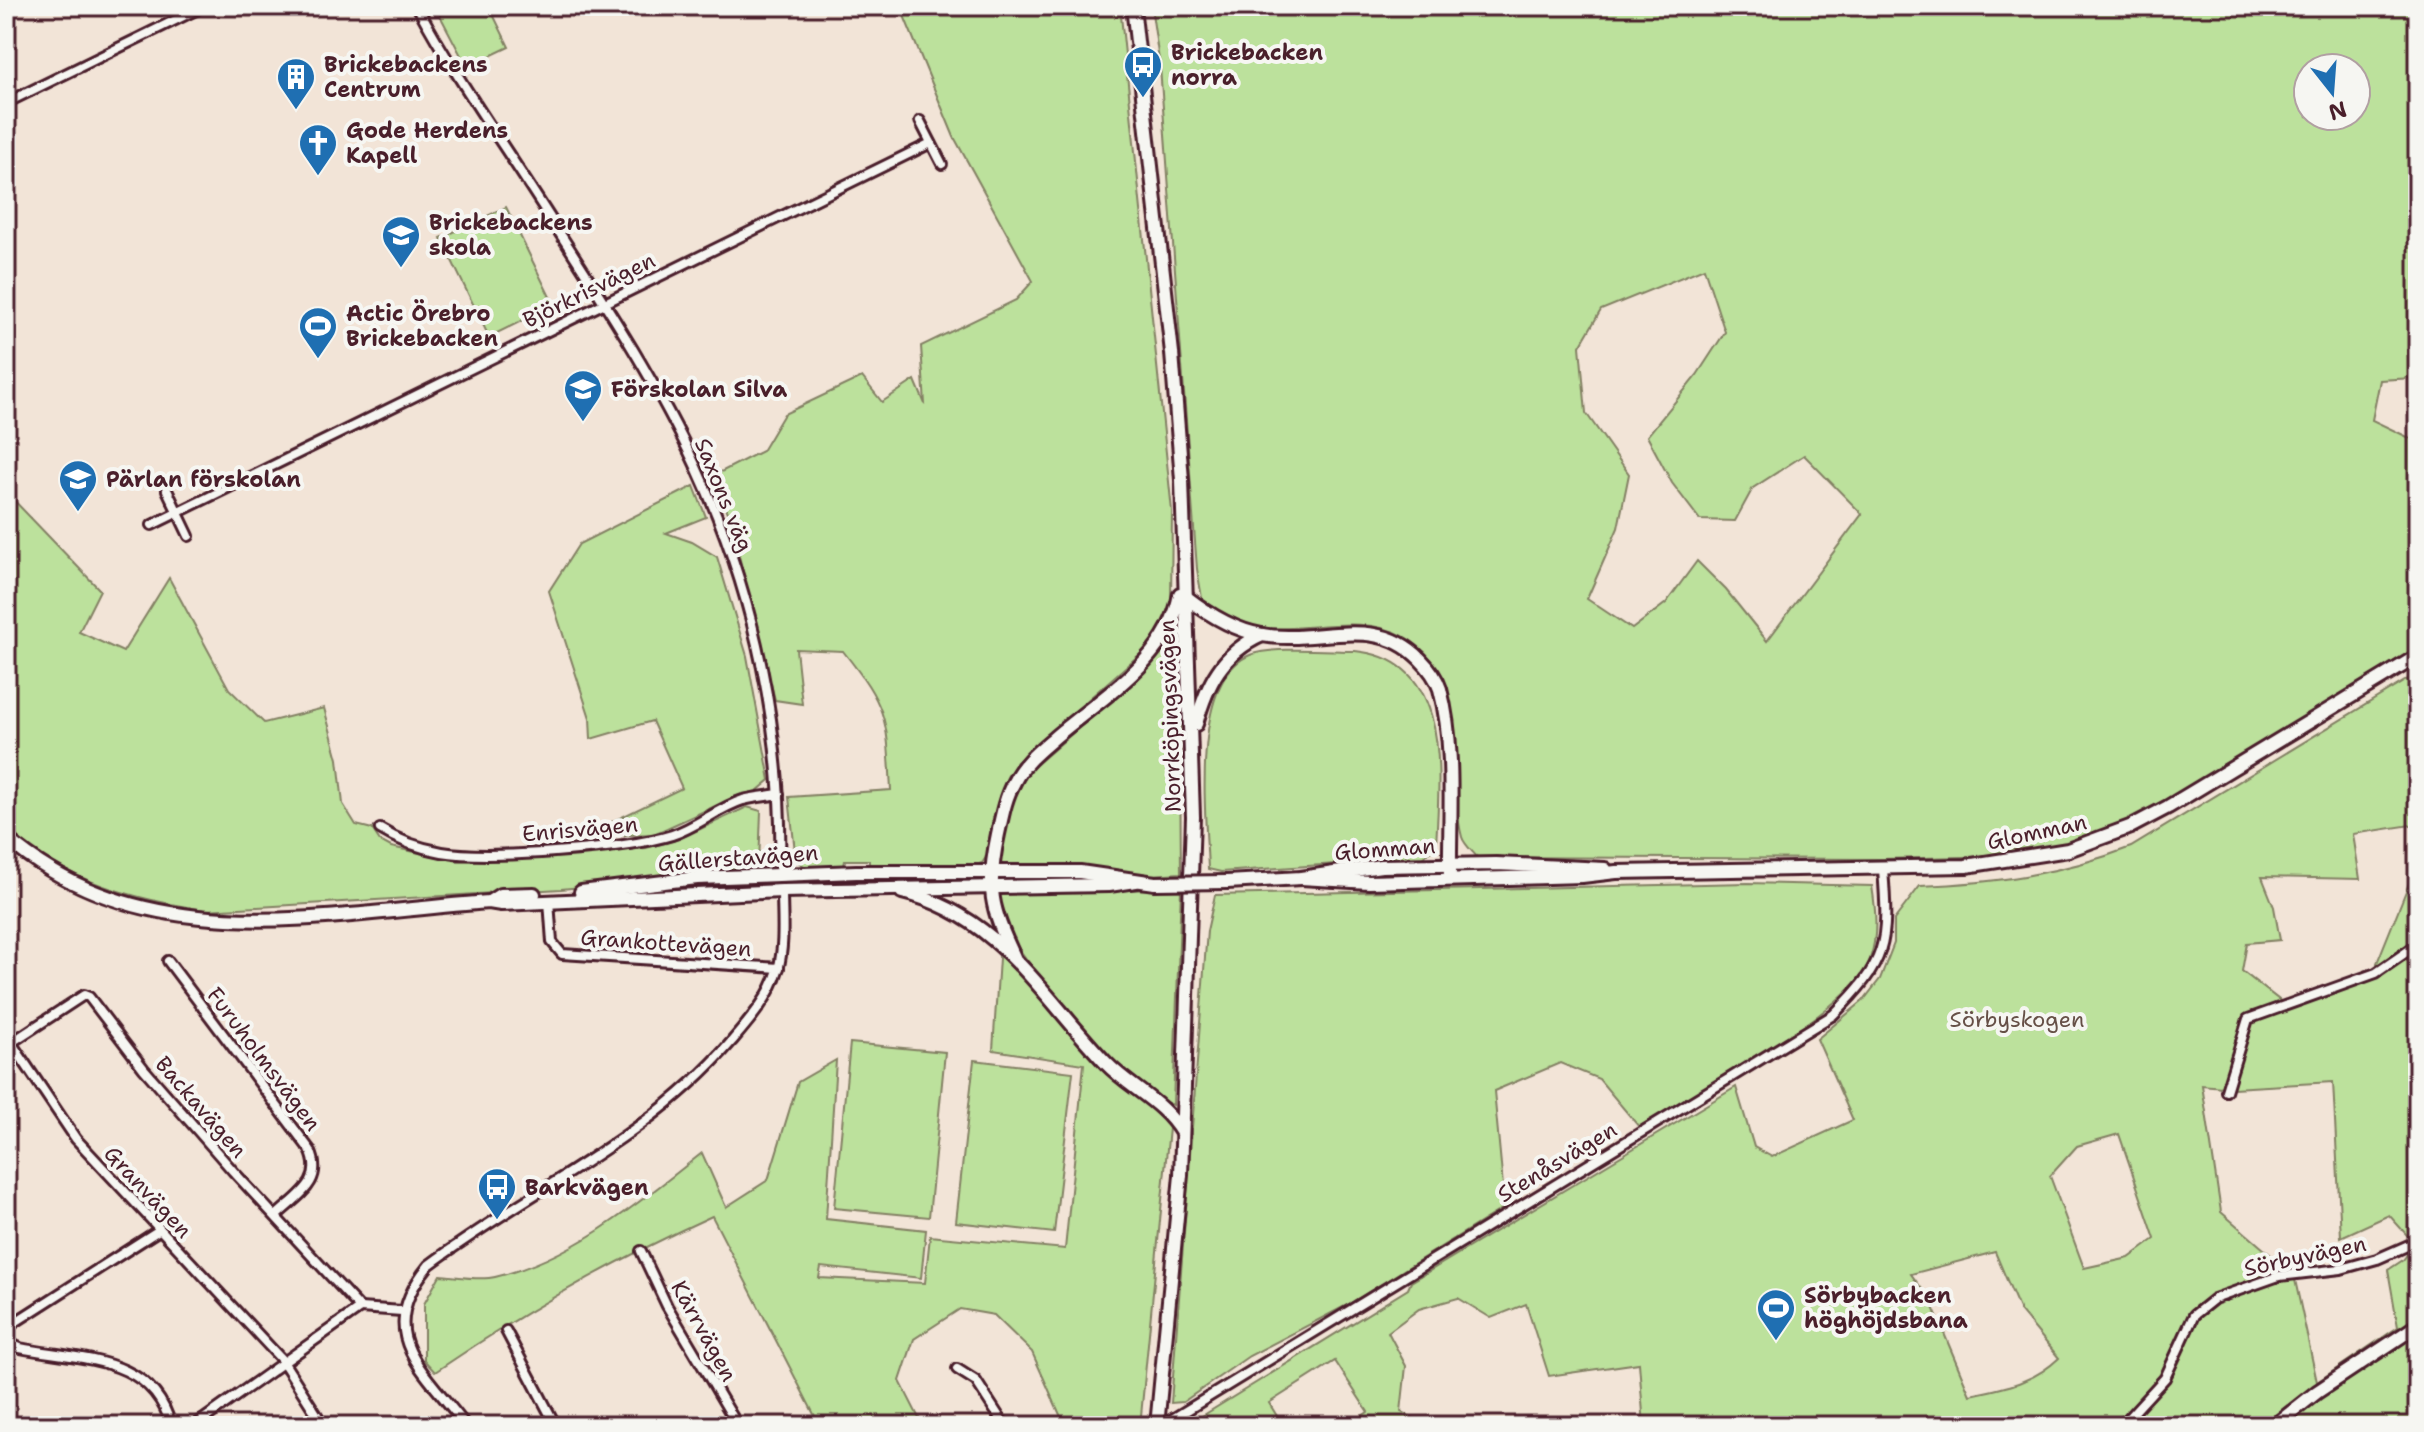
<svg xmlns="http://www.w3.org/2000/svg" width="2424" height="1432" font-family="'Shantell Sans',sans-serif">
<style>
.green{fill:#bce19c;stroke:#838064;stroke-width:2;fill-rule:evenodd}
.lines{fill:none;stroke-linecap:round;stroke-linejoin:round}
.street-casing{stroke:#4a1f2b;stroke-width:14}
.secondary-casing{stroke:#4a1f2b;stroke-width:18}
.street{stroke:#f6f6f2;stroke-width:8}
.secondary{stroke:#f6f6f2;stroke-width:12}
.secondary-bridge-casing{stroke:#4a1f2b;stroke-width:18;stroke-linecap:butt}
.secondary-bridge{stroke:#f6f6f2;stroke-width:12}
.labels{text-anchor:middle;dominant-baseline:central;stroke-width:8;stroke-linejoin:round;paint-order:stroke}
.poi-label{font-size:22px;font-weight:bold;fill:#4a1f2b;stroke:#f6f6f2;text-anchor:start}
.street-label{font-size:22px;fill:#4a1f2b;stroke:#f6f6f2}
.park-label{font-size:22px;fill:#665047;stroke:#f6f6f2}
</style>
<rect width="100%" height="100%" fill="#f2e4d7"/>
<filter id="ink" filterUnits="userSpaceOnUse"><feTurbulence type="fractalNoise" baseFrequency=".0125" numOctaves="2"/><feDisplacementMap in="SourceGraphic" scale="16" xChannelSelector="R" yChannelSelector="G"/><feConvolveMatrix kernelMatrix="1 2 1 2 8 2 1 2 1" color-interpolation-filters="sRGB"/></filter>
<g filter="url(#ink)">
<g class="green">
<polygon points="435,6 489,6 509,47 467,67"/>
<path d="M 900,6 L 1120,6 L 1172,511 L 1171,601 L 1166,620 L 1147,648 L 1017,762 L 1007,777 L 997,805 L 987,856 L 982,863 L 967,868 L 869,867 L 869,860 L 845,860 L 844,867 L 810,869 L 796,861 L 789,797 L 891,790 C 887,718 888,708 843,651 L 796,649 L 802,704 L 775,700 L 739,556 L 740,537 L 711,477 L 762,451 L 784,414 L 862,377 L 882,402 L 915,380 L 925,404 L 921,346 L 1016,300 L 1033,281 L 954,137 Z"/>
<path d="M 1151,6 L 2418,6 L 2418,365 L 2413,378 L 2380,380 L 2372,420 L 2418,442 L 2418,649 L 2199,784 L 2115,827 L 2068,843 L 2002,856 L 1882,859 L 1477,857 C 1472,851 1464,844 1462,837 C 1445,774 1477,676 1403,636 C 1351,608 1283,643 1228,620 C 1220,616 1211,609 1203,604 L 1197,569 L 1160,67 ZM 2308,68 L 2356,68 L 2356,116 L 2308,116 ZM 1704,268 L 1725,332 L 1697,375 L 1647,436 L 1672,483 L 1700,520 L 1735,521 L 1753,488 L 1804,455 L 1862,514 L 1767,641 L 1726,590 L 1697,561 L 1666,603 L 1632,629 L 1587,599 L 1618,528 L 1629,474 L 1586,413 L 1580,346 L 1601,310 Z"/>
<polygon points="506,207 554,305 489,337 441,238"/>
<polygon points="694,486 706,517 666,533 692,542 717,557 747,656 770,780 757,791 737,796 654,834 602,836 601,827 682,788 652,721 591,739 590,718 549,591 579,544"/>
<path d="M 6,492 L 100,590 L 79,632 L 123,652 L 169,578 L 229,689 L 264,723 L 324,708 L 338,759 L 343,804 L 356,825 L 372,829 L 380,841 L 391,847 L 458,861 L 646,848 L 679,839 L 747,807 L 761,811 L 759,866 L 748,871 L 561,889 L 205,910 C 131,899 65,880 6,831 Z"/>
<polygon points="1179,632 1181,873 1151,875 1068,867 1001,868 999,860 1013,801 1029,771 1149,667"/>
<path d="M 1355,651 C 1454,660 1439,775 1436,847 L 1422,858 L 1221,872 L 1208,869 C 1206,816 1190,679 1250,655 C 1270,646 1330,651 1355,651 Z"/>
<path d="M 2418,673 L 2418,824 L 2353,834 L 2360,879 L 2262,877 L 2274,907 L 2280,940 L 2247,943 L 2242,971 L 2287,1006 L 2377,974 L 2377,963 L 2418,861 L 2418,1320 L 2264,1426 L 1644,1426 L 1639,1363 L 1549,1376 L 1526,1304 L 1491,1318 L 1458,1298 L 1419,1309 L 1388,1332 L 1406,1366 L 1401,1412 L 1429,1426 L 1346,1426 L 1368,1412 L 1335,1361 L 1269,1403 L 1283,1426 L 1186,1426 L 1408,1289 L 1411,1282 L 1736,1087 L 1754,1147 L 1772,1157 L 1853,1120 L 1817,1039 L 1863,1001 L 1880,979 L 1894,943 L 1894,920 L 1920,886 C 1994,883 2062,874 2131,847 ZM 2333,1082 L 2341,1237 L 2389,1215 L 2415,1244 L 2403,1260 L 2388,1270 L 2398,1327 L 2317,1382 L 2294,1275 L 2221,1212 L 2202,1085 L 2233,1088 ZM 2119,1134 L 2155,1239 L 2129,1258 L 2084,1268 L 2050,1176 L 2077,1146 ZM 1995,1252 L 2020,1311 L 2059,1358 C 2033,1383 2005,1388 1970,1395 L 1930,1300 L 1911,1274 Z"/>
<path d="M 1748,883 L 1872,886 C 1876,911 1878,935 1870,959 C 1852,1012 1690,1095 1639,1127 L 1599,1079 L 1560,1063 L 1494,1091 L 1505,1207 L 1349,1304 L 1249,1356 L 1183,1402 L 1171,1403 L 1207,931 L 1215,895 Z"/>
<path d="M 1181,889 L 1173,1105 C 1162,1101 1150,1094 1141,1087 C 1109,1065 1019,957 1003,922 C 999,913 997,902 999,892 Z"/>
<path d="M 1000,943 L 1115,1077 L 1170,1118 L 1140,1426 L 1065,1426 L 1032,1352 L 994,1315 L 960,1309 L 914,1339 L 900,1381 L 923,1426 L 820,1426 L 712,1216 C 615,1260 523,1312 435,1372 L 424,1360 L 424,1304 L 440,1275 C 456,1276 479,1281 495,1277 C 574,1258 640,1202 702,1153 L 726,1207 L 768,1180 L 798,1082 L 836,1060 L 826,1219 L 926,1230 L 921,1278 L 821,1267 L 819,1278 L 925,1283 L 930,1236 L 1065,1249 L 1084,1064 L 993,1050 Z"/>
<polygon points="850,1043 945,1052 929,1217 834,1208"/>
<polygon points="974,1060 1073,1072 1054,1233 956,1222"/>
<polygon points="2418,1330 2418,1426 2280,1426"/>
</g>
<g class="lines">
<g class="street-casing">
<g id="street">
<path d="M 417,6 C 459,84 512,156 559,232 C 608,308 658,385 696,467 C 755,594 784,735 780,874"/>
<polyline points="6,103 204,6"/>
<polyline points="920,121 942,164"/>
<polyline points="167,490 189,536"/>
<polyline points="152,525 931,143"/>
<path d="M 380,829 C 399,841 419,848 442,852 C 489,860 627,849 672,835 C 697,827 718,808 743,800 C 755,797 768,796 779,794"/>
<polyline points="549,901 552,942 562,954 779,968"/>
<path d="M 168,961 L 310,1150 C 325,1182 298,1195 276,1216"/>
<polyline points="6,1035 76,1139 282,1360 324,1426"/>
<polyline points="6,1046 84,995 89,997 144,1069 233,1171 360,1308"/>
<polyline points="2226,1091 2248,1019 2376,973 2418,944"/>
<polyline points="641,1251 667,1306 738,1426"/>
<polyline points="360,1308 402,1311"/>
<polyline points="6,1328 159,1230"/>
<polyline points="506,1331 556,1426"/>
<path d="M 6,1342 L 20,1348 C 79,1360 153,1355 171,1426"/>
<polyline points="957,1369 976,1381 1005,1426"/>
<polyline points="194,1426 360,1308"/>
<path d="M 466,1426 C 424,1369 371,1336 429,1265 C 531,1189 648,1139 732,1041 C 750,1020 770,997 778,970 C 785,945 782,916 782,891"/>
<path d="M 1161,1426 L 1833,1015 C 1887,962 1889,944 1883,869"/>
<polyline points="2121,1426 2165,1378 2194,1315 2214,1299 2279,1276 2341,1269 2377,1259 2418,1241"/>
</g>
</g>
<g class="secondary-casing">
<g id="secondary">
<polyline points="1133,6 1172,353 1182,480 1193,817 1181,1175 1157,1426"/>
<path d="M 1186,597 C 1208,614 1233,630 1262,635 C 1317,645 1375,613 1420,659 C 1429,668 1436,677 1440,689 C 1456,750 1449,818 1450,879"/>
<path d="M 1196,724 C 1207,684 1222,653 1262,635"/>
<path d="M 6,838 C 146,958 323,914 489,902 L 501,904 L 782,891 L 1109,885 L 1136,881"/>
<polyline points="1301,878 1369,882 1582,876 1616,872 1966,866 2068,850 2130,827 2168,807 2418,656"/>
<polyline points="1227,882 1301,878 1381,866 1496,864 1605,869"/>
<polyline points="581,892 697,878 856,872 1080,872 1155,883"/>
<path d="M 902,892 C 998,914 1042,996 1106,1063 C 1130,1088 1164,1102 1182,1133"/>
<polyline points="489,902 500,895 534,894"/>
<path d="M 1014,957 C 991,908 986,889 998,834 C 1002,816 1005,798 1014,782 C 1023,763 1040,750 1055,737 C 1103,696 1168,660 1180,594"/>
<polyline points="2274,1426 2317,1392 2418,1325"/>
</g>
</g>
<use href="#street" class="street"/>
<use href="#secondary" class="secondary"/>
<g class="secondary-bridge-casing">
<polyline id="secondary-bridge" points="1155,883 1227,882"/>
</g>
<use href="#secondary-bridge" class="secondary-bridge"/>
</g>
</g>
<defs>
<g id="bus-pin" transform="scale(2)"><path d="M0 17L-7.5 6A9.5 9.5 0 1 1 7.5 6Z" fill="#1f6fb2" stroke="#f6f6f2"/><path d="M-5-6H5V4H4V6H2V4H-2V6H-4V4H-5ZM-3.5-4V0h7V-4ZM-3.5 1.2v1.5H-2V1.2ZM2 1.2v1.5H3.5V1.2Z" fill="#fff"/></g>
<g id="building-pin" transform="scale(2)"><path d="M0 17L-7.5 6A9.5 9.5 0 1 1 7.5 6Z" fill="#1f6fb2" stroke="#f6f6f2"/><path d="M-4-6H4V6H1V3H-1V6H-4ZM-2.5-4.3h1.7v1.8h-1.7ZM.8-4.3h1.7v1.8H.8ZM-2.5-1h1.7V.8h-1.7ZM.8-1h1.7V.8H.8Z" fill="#fff"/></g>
<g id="church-pin" transform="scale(2)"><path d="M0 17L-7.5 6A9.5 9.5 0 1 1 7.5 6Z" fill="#1f6fb2" stroke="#f6f6f2"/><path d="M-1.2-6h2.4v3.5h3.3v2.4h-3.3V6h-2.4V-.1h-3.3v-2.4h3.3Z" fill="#fff"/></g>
<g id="school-pin" transform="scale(2)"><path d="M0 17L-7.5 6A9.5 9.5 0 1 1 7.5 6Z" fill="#1f6fb2" stroke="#f6f6f2"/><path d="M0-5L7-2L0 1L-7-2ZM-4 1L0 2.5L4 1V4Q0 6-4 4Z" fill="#fff"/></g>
<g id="stadium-pin" transform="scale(2)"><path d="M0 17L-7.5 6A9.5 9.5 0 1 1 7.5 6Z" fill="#1f6fb2" stroke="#f6f6f2"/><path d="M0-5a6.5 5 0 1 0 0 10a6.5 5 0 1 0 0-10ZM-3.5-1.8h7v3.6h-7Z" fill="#fff"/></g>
</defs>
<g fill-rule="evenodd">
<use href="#bus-pin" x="1143" y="65"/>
<use href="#building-pin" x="296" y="77"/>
<use href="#church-pin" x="318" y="143"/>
<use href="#school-pin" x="401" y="235"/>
<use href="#stadium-pin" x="318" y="326"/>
<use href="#school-pin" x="583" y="389"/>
<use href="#school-pin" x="78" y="479"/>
<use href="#bus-pin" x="497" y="1187"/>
<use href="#stadium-pin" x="1776" y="1308"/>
</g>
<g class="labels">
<g class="poi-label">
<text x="1171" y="52">Brickebacken<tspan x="1171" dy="25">norra</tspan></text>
<text x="324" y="64">Brickebackens<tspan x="324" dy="25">Centrum</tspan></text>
<text x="346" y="130">Gode Herdens<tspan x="346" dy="25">Kapell</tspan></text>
<text x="429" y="222">Brickebackens<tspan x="429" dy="25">skola</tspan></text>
<text x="346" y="313">Actic Örebro<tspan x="346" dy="25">Brickebacken</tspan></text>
<text x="611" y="389">Förskolan Silva</text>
<text x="106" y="479">Pärlan förskolan</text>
<text x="525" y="1187">Barkvägen</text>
<text x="1804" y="1295">Sörbybacken<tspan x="1804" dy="25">höghöjdsbana</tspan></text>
</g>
<g class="street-label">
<text transform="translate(589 290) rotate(-26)">Björkrisvägen</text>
<text transform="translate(724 495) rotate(68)">Saxons väg</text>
<text transform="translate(1170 716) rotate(-92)">Norrköpingsvägen</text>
<text transform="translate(580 829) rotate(-5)">Enrisvägen</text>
<text transform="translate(2037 832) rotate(-12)">Glomman</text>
<text transform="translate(1385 849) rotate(-4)">Glomman</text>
<text transform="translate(738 858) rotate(-4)">Gällerstavägen</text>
<text transform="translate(666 943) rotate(4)">Grankottevägen</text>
<text transform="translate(264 1059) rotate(53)">Furuholmsvägen</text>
<text transform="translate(201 1107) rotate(49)">Backavägen</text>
<text transform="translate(1557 1162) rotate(-31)">Stenåsvägen</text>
<text transform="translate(148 1192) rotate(47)">Granvägen</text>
<text transform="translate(2305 1256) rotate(-12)">Sörbyvägen</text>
<text transform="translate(704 1331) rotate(61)">Kärrvägen</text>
</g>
<g class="park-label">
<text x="2017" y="1019">Sörbyskogen</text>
</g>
</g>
<rect width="2424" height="1432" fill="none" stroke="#f6f6f2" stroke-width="32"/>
<rect x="16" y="16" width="2392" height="1400" fill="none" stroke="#4a1f2b" stroke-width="3" filter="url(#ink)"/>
<g transform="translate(2332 92) rotate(163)"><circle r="38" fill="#f6f6f2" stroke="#b1a0a2" stroke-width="2"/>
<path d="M0-6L14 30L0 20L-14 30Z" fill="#1f6fb2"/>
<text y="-12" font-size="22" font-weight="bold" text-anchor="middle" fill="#4a1f2b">N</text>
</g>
</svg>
